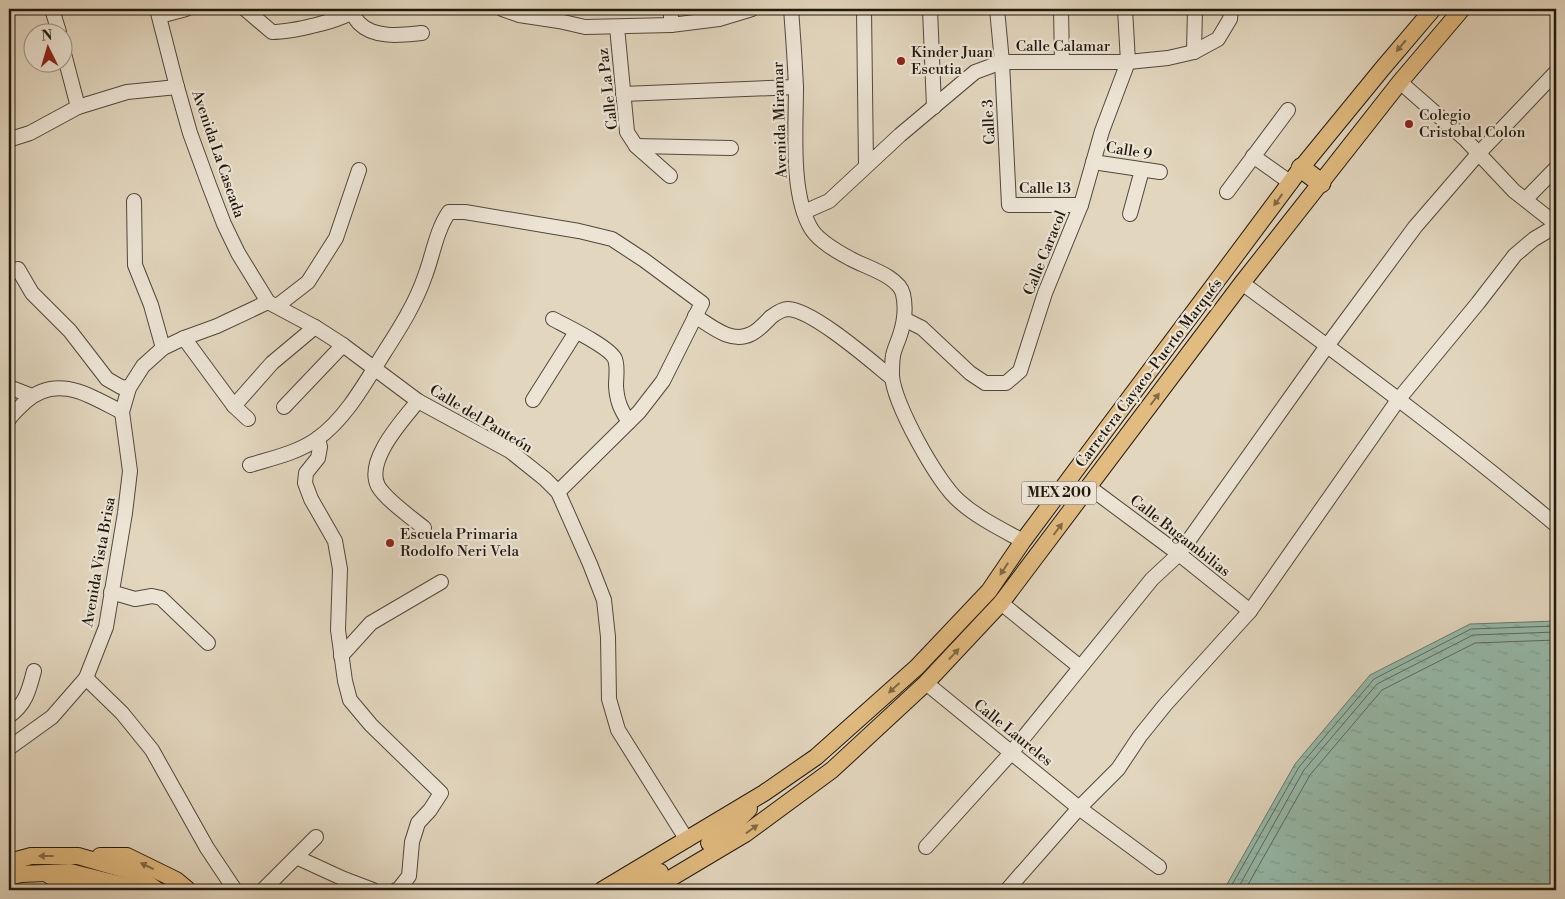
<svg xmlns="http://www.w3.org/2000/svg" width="1565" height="899" font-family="'Libre Bodoni',serif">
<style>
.water{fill:url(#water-ripples);stroke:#677a6c}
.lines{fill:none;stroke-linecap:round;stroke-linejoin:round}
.shore{stroke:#5c6a5c;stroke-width:1}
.minor-casing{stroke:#51483a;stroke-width:16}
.major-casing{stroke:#21190e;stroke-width:18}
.highway-casing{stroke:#21190e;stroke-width:21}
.minor{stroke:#ece4d5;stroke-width:14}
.major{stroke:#e1bb7f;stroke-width:16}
.highway{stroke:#e1bb7f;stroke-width:19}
.oneway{fill:#816a46}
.poi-dot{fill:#8f2418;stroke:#ece4d5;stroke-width:2}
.labels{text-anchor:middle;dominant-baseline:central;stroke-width:4.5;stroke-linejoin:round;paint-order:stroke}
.shield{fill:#ece4d5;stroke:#5e564a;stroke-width:1}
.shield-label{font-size:14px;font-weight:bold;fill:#21190e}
.street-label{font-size:15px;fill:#21190e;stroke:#ece4d5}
.poi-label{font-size:15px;fill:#21190e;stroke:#ece4d5;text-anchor:start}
</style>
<defs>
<pattern id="water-ripples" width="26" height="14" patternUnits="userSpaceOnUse" patternTransform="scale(1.25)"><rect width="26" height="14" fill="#96baab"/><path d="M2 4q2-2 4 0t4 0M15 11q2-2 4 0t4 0" fill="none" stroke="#819f92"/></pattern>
</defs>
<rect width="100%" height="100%" fill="#e2d6be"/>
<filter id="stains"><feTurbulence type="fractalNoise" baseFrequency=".004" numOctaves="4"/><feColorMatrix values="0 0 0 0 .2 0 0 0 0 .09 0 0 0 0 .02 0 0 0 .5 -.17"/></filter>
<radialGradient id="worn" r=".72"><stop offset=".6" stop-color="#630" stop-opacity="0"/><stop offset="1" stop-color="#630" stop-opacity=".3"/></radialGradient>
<polygon class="water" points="1556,621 1556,890 1220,890 1226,886 1295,764 1370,675 1470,624"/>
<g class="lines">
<g class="shore">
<polyline points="1229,890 1299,767 1374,679 1471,629 1556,626"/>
<polyline points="1237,890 1304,770 1377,684 1473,635 1556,632"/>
<polyline points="1245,890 1310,775 1382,690 1475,643 1556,640"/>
</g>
<g class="minor-casing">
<g id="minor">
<polyline points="52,9 59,32"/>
<polyline points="157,9 177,87 190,133 209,185 224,224 238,253 268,302 315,327 343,345 418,401 510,451 545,479 558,492 590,564 604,600 608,637 609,699 618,730 687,840"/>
<path d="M 245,9 L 272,32 C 290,32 343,21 356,9"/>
<polyline points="502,9 519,15 559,21 585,27 671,25 719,19 752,9"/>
<polyline points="671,9 671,25"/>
<path d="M 791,9 C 793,35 795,62 796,88 C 796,128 790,196 812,230 C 820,242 838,252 851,259 C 865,267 899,276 903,294 C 906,307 904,323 900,335 C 898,342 894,349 893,356 C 892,362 892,369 892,375 C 893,403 938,483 959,501 C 978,518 1001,529 1023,541"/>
<polyline points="864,9 866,166"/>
<polyline points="930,9 934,107"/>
<polyline points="997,9 1002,62 1009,205 1081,205"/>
<polyline points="1061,9 1062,62"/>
<path d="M 352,13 C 354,16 356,20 359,23 C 374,39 403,35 422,33"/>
<polyline points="160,16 186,9"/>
<polyline points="617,27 627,132 636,146 670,176"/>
<polyline points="62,46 78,107"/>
<polyline points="1194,52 1195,9"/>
<polyline points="1400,82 1465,139 1514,191 1556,224"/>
<polyline points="623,94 796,87"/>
<polyline points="9,136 11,139 30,133 78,107 127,92 177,87"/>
<polyline points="636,146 731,148"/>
<polyline points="1253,156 1291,183"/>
<polyline points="1093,162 1160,172"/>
<polyline points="1227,192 1288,110"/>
<polyline points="1526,199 1556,168"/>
<polyline points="134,201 135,265 151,305 163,348"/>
<polyline points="804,212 829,201 900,135 975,72 1002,62 1128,62 1168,58 1194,52 1218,39 1230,19 1231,9"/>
<polyline points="1130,214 1142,170"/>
<polyline points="18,269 32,293 70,331 107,379 121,387 129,388"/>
<path d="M 1242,283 C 1348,361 1455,440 1556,525"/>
<polyline points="277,306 308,282 336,238 359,170"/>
<path d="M 695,316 C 711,326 731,344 751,334 C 758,331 765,323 771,317 C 775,314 782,309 788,309 C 813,310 871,361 892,378"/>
<path d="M 553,319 C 566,326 610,347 615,359 C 618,367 616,377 616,386 C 617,402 621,410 629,422"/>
<polyline points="904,319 922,328 970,373 985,383 1006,383 1020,371 1045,293 1081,205 1102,131 1128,62 1125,9"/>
<polyline points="184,338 234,406 248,419"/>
<polyline points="9,387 32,396"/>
<polyline points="533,400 576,332"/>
<path d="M 418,401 C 403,420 365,460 378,486 C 386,500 412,518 424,528"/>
<polyline points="234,406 272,363 315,327"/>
<polyline points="284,407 343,345"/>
<path d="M 9,419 C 13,413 19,408 25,402 C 57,373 90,396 122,412"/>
<polyline points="318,438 320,447 318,458 306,473 305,483 311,499 335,541 340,569 338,630 345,681 350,700 371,725 441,793 430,810 418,823 412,842 409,876 398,890 396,890"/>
<path d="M 250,465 C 273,458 297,453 317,439 C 345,419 364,385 382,356 C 398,331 415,305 425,276 C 433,255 436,231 449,212 L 465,212 L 579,231 L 612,239 L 644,260 L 702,303 L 663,381 L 639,412 L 558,492"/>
<polyline points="1089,487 1179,554 1250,611"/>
<polyline points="111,592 135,599 152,596 161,598 208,643"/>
<polyline points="1001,603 1080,667"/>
<polyline points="341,656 371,623 441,582"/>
<polyline points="86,678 122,713 152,750 207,848 235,890"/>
<polyline points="926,683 1079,808 1159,867"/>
<path d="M 9,716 C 26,704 29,690 34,671"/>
<polyline points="9,748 52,717 86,678 106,627 125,513 130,471 122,412 129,388 143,366 163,348 184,338 217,326 268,302"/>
<polyline points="926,847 1011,753 1152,579 1179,554 1327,346 1415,227 1478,154 1556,72"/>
<polyline points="296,857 344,879 373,890"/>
<polyline points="263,890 316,837"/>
<polyline points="1007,890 1079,808 1118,769 1140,736 1165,705 1250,611 1398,400 1478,303 1515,255 1534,239 1556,226"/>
</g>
</g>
<g class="major-casing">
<g id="major">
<polyline points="709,843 724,834 749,809"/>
<polyline points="100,856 127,856 176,880 188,890"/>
<polyline points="9,862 31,856 78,856 130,871 157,890"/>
<polyline points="46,873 64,885 81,890"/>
<polyline points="9,877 21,874 70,872 126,886 131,890"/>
<polyline points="602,890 764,793 816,757 917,667 989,591 1023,541 1301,168 1382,69 1433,9"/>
<polyline points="629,890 660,872"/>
<polyline points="651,890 745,834 832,770 926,683 1001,603 1242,283 1400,82 1462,9"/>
</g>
</g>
<g class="highway-casing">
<polyline id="highway" points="1301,168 1321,183"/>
</g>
<use href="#minor" class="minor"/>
<use href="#major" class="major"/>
<use href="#highway" class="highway"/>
</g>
<defs><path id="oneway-solid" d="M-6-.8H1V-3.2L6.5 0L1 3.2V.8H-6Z" transform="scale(1.25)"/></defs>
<g class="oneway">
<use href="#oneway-solid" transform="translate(1401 46) rotate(130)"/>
<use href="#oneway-solid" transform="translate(1278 200) rotate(126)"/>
<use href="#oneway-solid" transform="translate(1155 399) rotate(-53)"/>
<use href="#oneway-solid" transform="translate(1058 529) rotate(-53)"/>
<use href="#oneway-solid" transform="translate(1004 569) rotate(124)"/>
<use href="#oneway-solid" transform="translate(954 654) rotate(-47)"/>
<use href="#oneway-solid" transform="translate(894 688) rotate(138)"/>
<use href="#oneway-solid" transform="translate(752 829) rotate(-36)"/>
<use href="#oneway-solid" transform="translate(46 856) rotate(-180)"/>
<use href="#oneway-solid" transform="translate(147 866) rotate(-155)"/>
</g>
<g class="poi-dot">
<circle cx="901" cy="61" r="5"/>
<circle cx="1409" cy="124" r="5"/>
<circle cx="390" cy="543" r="5"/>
</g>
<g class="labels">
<rect class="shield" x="1021.5" y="481.5" width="75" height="23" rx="4"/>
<g class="shield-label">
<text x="1059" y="493">MEX 200</text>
</g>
<g class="street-label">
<text x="1063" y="46">Calle Calamar</text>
<text transform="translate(608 89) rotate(-97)">Calle La Paz</text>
<text transform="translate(780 120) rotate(-92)">Avenida Miramar</text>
<text transform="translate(989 122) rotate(-93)">Calle 3</text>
<text transform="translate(1129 151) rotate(9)">Calle 9</text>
<text transform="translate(218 154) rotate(71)">Avenida La Cascada</text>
<text x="1045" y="188">Calle 13</text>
<text transform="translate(1045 253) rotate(-68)">Calle Caracol</text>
<text transform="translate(1149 373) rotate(-53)">Carretera Cayaco-Puerto Marqués</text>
<text transform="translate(481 419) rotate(31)">Calle del Panteón</text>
<text transform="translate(1180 536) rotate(38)">Calle Bugambilias</text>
<text transform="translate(99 562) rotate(-80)">Avenida Vista Brisa</text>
<text transform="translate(1013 733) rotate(39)">Calle Laureles</text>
</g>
<g class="poi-label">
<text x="911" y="52">Kinder Juan<tspan x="911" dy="17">Escutia</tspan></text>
<text x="1419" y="115">Colegio<tspan x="1419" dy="17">Cristobal Colon</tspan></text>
<text x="400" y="534">Escuela Primaria<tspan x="400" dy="17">Rodolfo Neri Vela</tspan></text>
</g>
</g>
<rect width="1565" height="899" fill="none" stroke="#e2d6be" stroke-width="30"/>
<rect x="10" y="10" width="1545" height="879" fill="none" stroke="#21190e" stroke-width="2.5"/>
<rect x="15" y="15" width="1535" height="869" fill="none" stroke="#21190e"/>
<g transform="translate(48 48) rotate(355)"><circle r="24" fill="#ece4d5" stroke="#9b9385"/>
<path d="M0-4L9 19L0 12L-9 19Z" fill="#8f2418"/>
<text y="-8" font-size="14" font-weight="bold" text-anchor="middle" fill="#21190e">N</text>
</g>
<rect width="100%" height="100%" filter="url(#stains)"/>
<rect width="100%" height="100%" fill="url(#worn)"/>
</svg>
